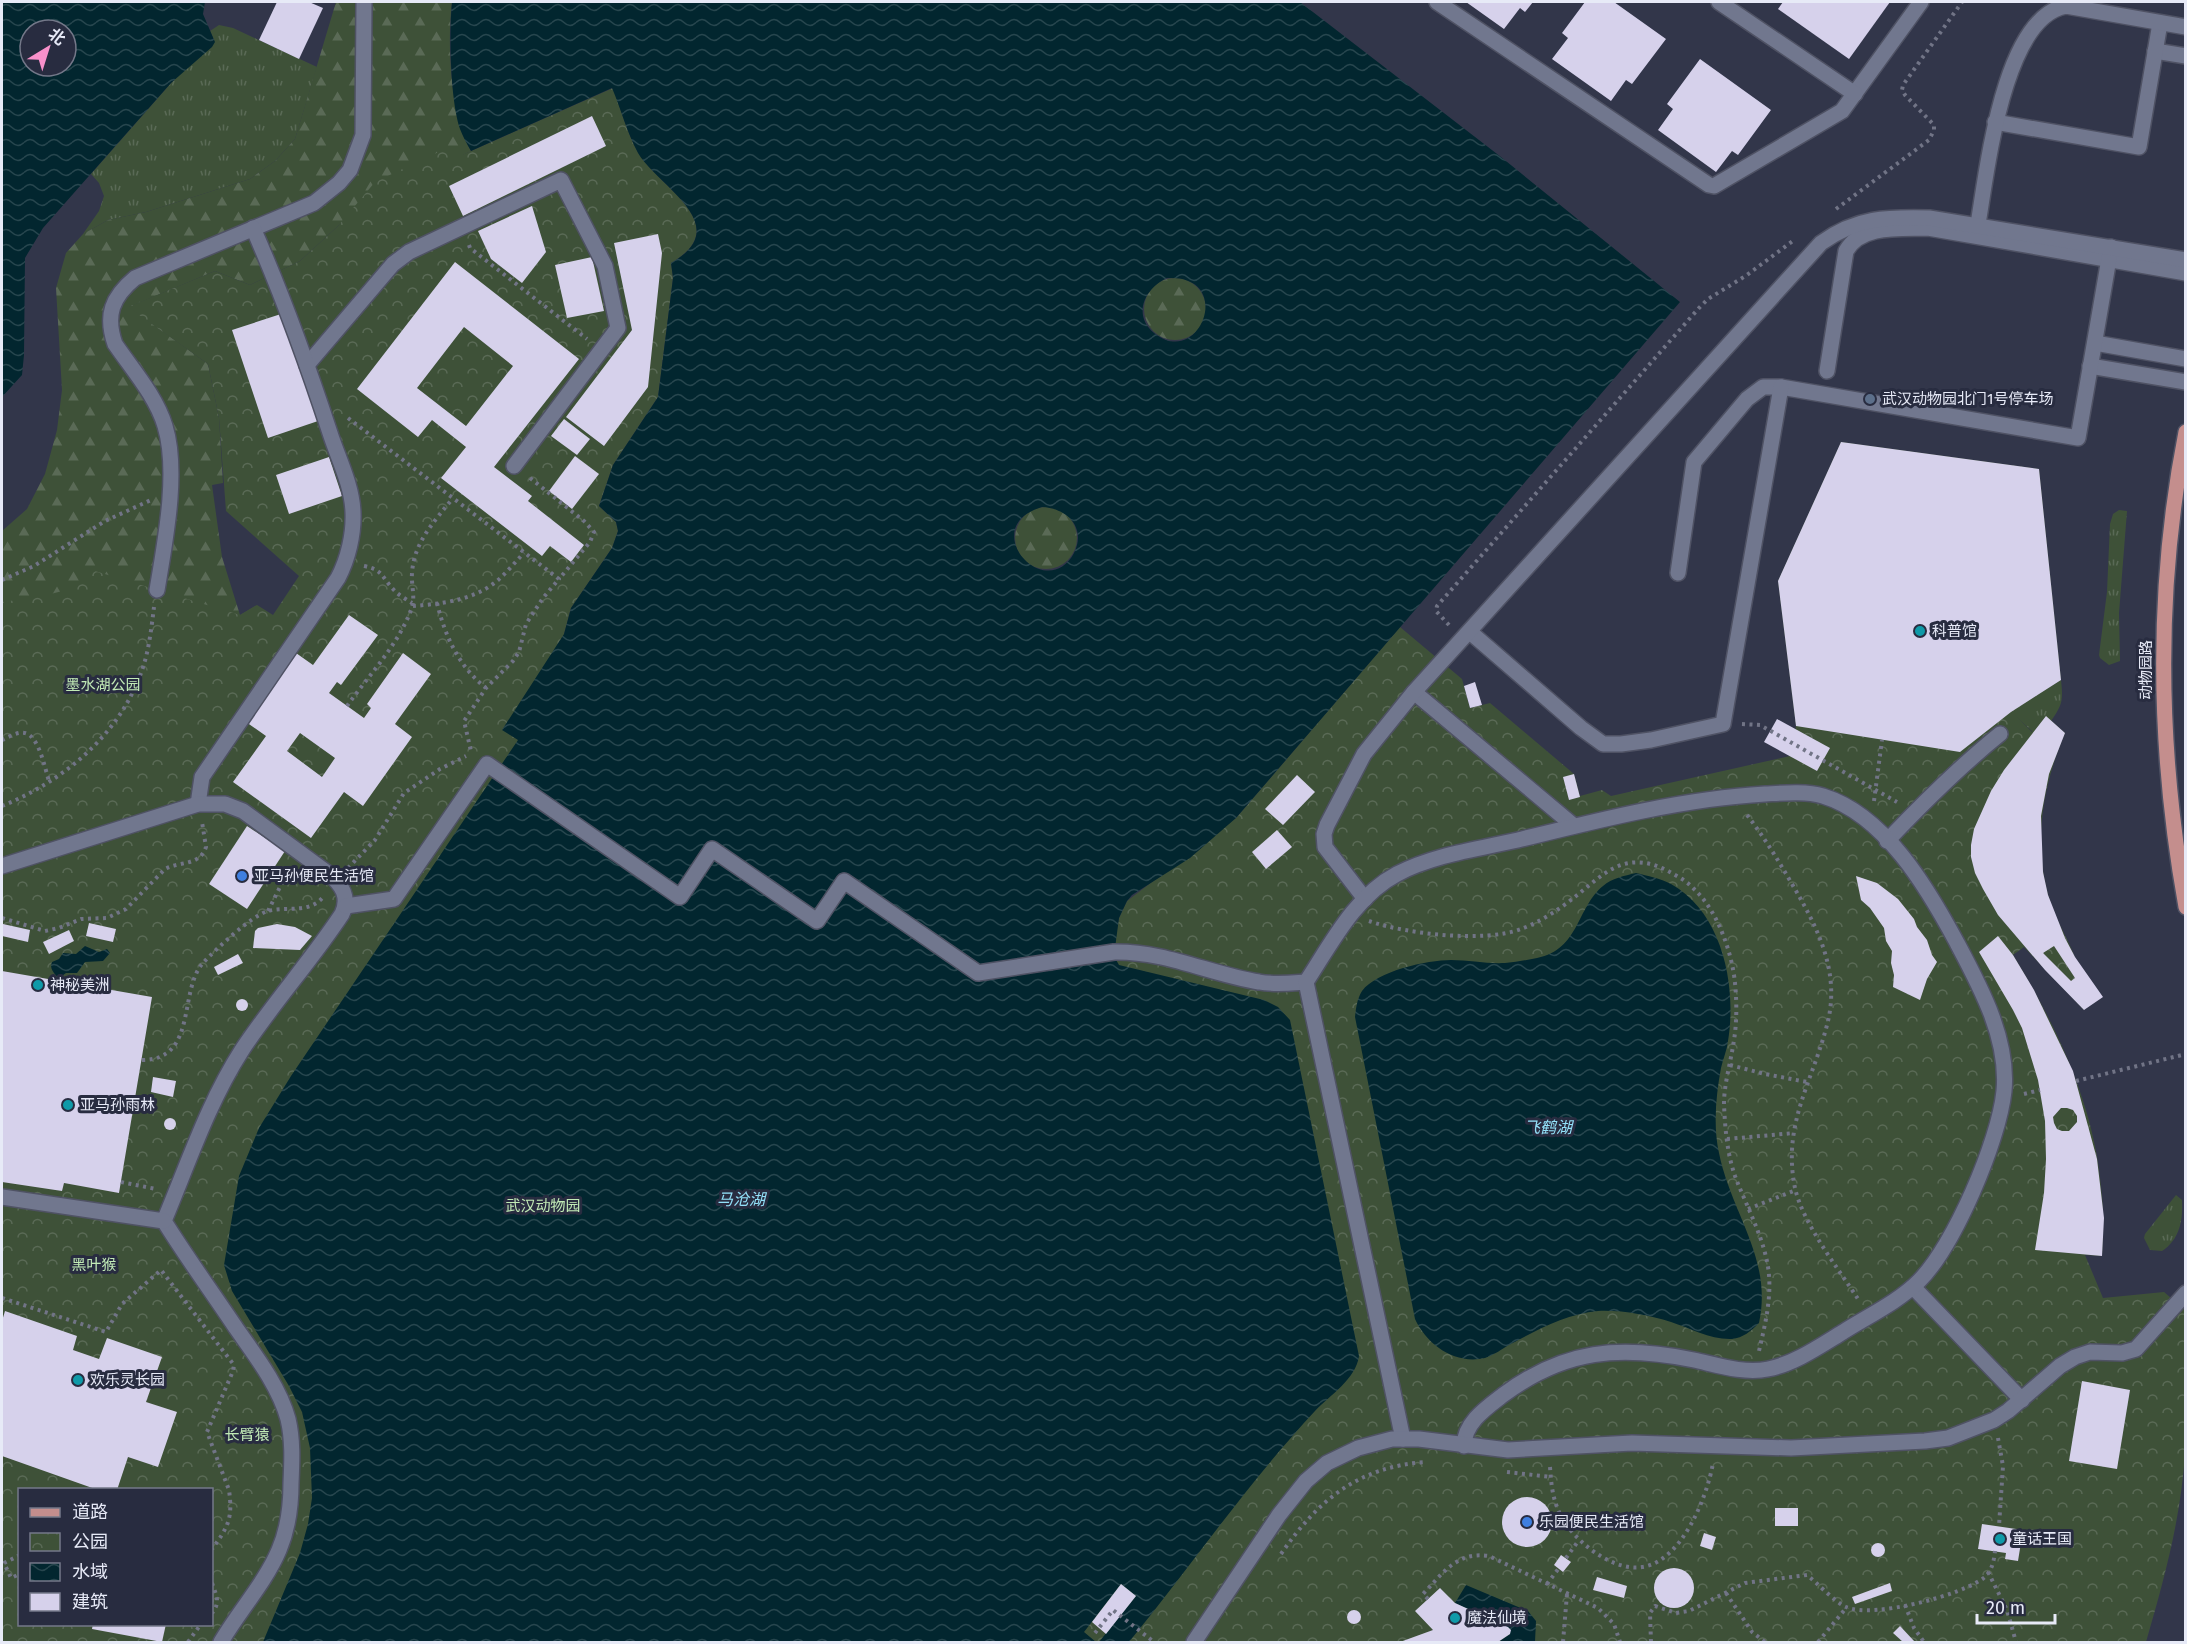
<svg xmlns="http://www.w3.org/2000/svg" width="2187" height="1644" font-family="'Fira Sans','Noto Sans SC',sans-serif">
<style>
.grass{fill:url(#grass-tufts)}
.forest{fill:url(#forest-firs)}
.park{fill:url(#park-crowns);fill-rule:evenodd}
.water{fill:url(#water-waves);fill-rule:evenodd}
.building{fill:#d6d1eb;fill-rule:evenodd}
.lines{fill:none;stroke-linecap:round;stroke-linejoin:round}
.minor-casing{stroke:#4f5264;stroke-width:18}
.major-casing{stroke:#4f5264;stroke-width:18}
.path{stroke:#717486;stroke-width:4;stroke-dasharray:3 4.5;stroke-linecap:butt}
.minor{stroke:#71778e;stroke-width:15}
.major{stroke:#c48e8d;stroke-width:15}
.service-dot{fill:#5c6f8a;stroke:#282c40;stroke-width:2}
.culture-dot{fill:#0f9aa8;stroke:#282c40;stroke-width:2}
.shop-dot{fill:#3f7fe0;stroke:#282c40;stroke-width:2}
.labels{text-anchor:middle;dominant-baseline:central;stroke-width:6;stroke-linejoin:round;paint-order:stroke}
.poi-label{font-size:15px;fill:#e7eaf7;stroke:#282c40;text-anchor:start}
.street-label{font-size:15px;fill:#e7eaf7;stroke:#282c40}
.park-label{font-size:15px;fill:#c2ebb6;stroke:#282c40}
.water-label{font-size:16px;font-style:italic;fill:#92e0f8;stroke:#282c40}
</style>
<defs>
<pattern id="grass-tufts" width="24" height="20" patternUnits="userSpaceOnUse" patternTransform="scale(1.5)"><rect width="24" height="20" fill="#3e5138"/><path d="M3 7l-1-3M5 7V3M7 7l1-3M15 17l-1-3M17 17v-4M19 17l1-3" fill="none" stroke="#5a6a56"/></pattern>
<pattern id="forest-firs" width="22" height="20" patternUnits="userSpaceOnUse" patternTransform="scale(1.5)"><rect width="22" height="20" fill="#3e5138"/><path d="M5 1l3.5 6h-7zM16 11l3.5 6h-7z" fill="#5a6a56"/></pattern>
<pattern id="park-crowns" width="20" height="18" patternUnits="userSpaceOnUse" patternTransform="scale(1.5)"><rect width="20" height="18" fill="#3e5138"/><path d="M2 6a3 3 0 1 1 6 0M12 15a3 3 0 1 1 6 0" fill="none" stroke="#5a6a56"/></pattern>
<pattern id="water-waves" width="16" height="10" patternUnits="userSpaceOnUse" patternTransform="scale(1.5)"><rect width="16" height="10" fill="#02262f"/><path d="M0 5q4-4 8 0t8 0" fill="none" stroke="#27464e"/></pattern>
</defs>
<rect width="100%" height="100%" fill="#32364a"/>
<g class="grass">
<polygon points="219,25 233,28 317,67 295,139 275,161 250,179 146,212 108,220 83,234 99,211 104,196 99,183 91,174 171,83 214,40 210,31"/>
<polygon points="2119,510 2127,511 2119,613 2120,661 2109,665 2100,658 2099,655 2107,592 2110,524 2113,514"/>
<path d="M 2061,680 C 2063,700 2063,704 2051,721 L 2046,717 L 2033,732 L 2011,712 Z"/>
<path d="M 2176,1195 L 2182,1200 C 2183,1220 2180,1239 2162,1251 L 2150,1250 L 2144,1238 L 2145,1234 Z"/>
</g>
<g class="forest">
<path d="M 336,2 L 452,2 C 447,43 450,114 471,151 L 356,207 L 338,226 L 300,261 L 250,285 L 215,271 L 129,307 L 208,364 L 219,418 L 223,483 L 212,485 L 222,557 L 240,615 L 257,605 L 2,850 L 2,531 L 27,509 L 45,474 L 57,430 L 62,390 L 56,288 L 66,253 L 83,234 L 108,220 L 146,212 L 250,179 L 275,161 L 295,139 Z"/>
<circle cx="1175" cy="309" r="31"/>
<circle cx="1046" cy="538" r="31"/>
</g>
<path class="park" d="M 613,88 C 621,109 627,133 638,152 C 657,187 737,224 671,263 L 673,278 L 658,397 L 613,465 L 599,506 L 616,522 L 618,531 L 612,548 L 571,608 L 564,634 L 1115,938 L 1119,918 L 1127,901 L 1236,818 L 1400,627 L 1462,679 L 1470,708 L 1490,703 L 1574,774 L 1580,796 L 1602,790 L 1611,796 L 1790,756 L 1796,726 L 1778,581 L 1841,442 L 2039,469 L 2061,680 L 2012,712 L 2032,732 L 2046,716 L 2065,733 C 2043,785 2033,840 2048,895 C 2054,917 2066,935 2074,955 C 2080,971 2081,992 2084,1010 L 2024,947 L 2013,955 C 2056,1025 2094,1104 2101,1187 C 2104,1210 2103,1233 2102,1256 L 2085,1255 L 2103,1298 L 2164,1292 L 2185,1310 C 2185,1358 2187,1406 2185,1453 C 2181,1518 2164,1580 2146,1642 L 2,1642 L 2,602 L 39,597 L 70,589 L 95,571 L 240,615 L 257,605 L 273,615 L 299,576 L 226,511 L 219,418 L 208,364 L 128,307 L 215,271 L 250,285 L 300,261 L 338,226 L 375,182 L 445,149 L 462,155 ZM 20,1490 L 212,1490 L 212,1624 L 20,1624 Z"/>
<g class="water">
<path d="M 2,2 L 205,2 L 203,14 L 215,42 L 212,47 L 171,83 L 43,228 L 25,258 L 24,355 L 22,375 L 2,397 ZM 30,30 L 66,30 L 66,66 L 30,66 Z"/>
<path d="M 452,2 L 1300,2 L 1501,157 L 1680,302 L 1236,818 L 1190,858 L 1132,895 L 1127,901 L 1119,918 L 1114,956 L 1119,965 L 1264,1000 L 1278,1007 L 1290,1020 L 1359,1356 C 1356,1379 1330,1395 1315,1411 C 1247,1484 1191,1566 1129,1642 L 1099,1642 L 1136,1596 L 1121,1584 L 1084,1632 L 1096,1642 L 263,1642 L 300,1553 L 308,1524 L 312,1498 L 310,1448 L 302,1412 L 289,1386 L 232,1291 L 224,1265 L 239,1176 L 259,1128 L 291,1076 L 518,740 L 502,730 L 564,634 L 571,608 L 612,548 L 618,531 L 616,522 L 599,506 L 613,465 L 658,397 L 673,278 L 671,263 C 737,225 657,186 638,153 C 627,133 621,109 612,88 L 471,151 C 467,144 463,137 460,129 C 450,99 449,33 452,2 ZM 1167,278 C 1236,274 1200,370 1154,333 C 1132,315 1145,288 1167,278 ZM 1042,507 C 1066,508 1087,527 1074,553 C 1046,605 975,527 1042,507 Z"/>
<path d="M 1636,873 C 1648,876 1660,878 1671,884 C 1723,913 1737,987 1728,1041 C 1727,1050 1723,1059 1721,1068 C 1716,1095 1713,1126 1719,1153 C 1731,1213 1773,1259 1759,1323 C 1751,1331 1743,1338 1732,1339 C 1711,1340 1690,1328 1671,1322 C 1648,1315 1622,1310 1598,1311 C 1566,1314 1537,1330 1509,1345 C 1502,1349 1494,1355 1485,1358 C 1455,1365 1427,1345 1415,1319 L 1355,1017 C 1356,1008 1357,999 1362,991 C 1377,971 1427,960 1451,960 C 1469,960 1487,964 1505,963 C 1516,962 1527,960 1537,958 C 1580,949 1576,908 1603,886 C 1612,878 1624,876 1636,873 Z"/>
<path d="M 85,946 L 99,952 L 107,949 L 110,953 L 103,961 L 85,962 L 77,973 L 66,973 L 59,978 C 54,974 49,968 52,962 L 59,959 L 63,953 L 76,954 Z"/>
<polygon points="1466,1585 1528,1611 1536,1621 1535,1642 1498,1642 1510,1634 1510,1629 1455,1603"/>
</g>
<g class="building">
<polygon points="277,2 309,2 323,8 299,59 259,40"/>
<polygon points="1466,2 1533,2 1525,12 1520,8 1504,29"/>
<polygon points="1585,2 1614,2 1666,39 1632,84 1626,80 1611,101 1552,59 1568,38 1562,33"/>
<polygon points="1783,2 1890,2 1849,59 1778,9"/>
<polygon points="1700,59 1771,110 1738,155 1732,151 1716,172 1658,130 1673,109 1667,104"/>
<polygon points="592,116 606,146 463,216 449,186"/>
<polygon points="532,206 546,252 522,283 491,259 478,231"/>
<polygon points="658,234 662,253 648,387 604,446 566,417 632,330 614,243"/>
<polygon points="592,257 604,311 567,318 555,265"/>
<path d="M 455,262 L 579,359 L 494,467 L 532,496 L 528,501 L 584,545 L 571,562 L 550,546 L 542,556 L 441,478 L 466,447 L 432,420 L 418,437 L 357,389 ZM 464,327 L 513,366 L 466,426 L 417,388 Z"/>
<polygon points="284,313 321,420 268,438 232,330"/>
<polygon points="564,419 590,439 577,455 551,436"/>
<polygon points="1841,442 2039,469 2061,680 2011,712 1960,752 1796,726 1778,581"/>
<polygon points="575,456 599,474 572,509 549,491"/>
<polygon points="329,457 342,496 289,514 276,475"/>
<path d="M 349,615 L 378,635 L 341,685 L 337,682 L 329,693 L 364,718 L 371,708 L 367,704 L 403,653 L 431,674 L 395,724 L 412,737 L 363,806 L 344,792 L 311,838 L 233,782 L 266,736 L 246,722 L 296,653 L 313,665 ZM 300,733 L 335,758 L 322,777 L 287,751 Z"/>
<polygon points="1475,682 1482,705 1470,708 1464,686"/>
<path d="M 2046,716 L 2065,733 L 2049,774 L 2041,816 L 2043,872 L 2048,895 L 2065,938 L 2075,957 L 2103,997 L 2084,1010 L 2045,970 L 1998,915 L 1983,889 L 1975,873 L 1971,857 L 1971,845 L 1974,829 L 1991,791 L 2004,770 ZM 2054,946 L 2075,978 L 2071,981 L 2043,953 Z"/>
<polygon points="1777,719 1830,748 1817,771 1764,742"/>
<polygon points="1574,774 1580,797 1569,800 1563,777"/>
<polygon points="1297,775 1315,792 1283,825 1265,809"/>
<polygon points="247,826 285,851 247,909 209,884"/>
<polygon points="1277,830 1292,847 1266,869 1252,852"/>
<polygon points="1856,876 1877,883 1898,899 1914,919 1917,927 1927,940 1932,955 1937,962 1927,979 1920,1000 1893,987 1894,975 1891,963 1892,951 1886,941 1884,928 1870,908 1861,900"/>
<polygon points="89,923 116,929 113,942 86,936"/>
<polygon points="3,924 30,930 28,942 2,936"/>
<polygon points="277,924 295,927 312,936 300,950 253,948 255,931 258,928"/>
<polygon points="69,930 74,941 49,954 43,942"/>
<path d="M 1998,936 L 2013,955 L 2034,990 L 2073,1071 L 2097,1159 L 2104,1218 L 2102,1256 L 2035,1250 L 2044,1193 L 2046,1159 L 2045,1121 L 2038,1080 L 2022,1028 L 2013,1010 L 1979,952 ZM 2061,1108 L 2067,1108 L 2073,1110 L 2077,1116 L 2077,1122 L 2069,1131 L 2062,1131 L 2057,1129 L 2054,1123 L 2053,1117 Z"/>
<polygon points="238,954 243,963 218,975 214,967"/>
<polygon points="2,971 152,997 119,1193 64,1183 62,1191 2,1182"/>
<circle cx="242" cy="1005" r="6"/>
<polygon points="153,1077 176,1081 173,1097 151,1092"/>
<circle cx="170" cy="1124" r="6"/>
<polygon points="5,1311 77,1336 73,1350 99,1359 107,1338 162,1357 146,1402 177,1412 158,1467 128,1457 117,1490 98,1490 2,1456 2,1321"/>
<polygon points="2082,1381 2130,1390 2117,1469 2069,1461"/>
<circle cx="1527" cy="1522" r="25"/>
<rect x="1775" y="1508" width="23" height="18"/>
<polygon points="1982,1524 2023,1530 2018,1561 2005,1559 2006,1553 1978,1549"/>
<polygon points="1704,1533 1716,1537 1712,1550 1700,1546"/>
<circle cx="1878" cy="1550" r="7"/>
<polygon points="1561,1555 1571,1562 1563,1572 1554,1565"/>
<circle cx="1674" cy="1588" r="20"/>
<polygon points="1597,1577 1627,1586 1624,1598 1593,1590"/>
<polygon points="1890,1583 1892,1591 1855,1604 1852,1597"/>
<polygon points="1121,1584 1136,1596 1106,1634 1092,1622"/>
<polygon points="1440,1588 1455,1603 1508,1627 1511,1630 1510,1634 1498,1642 1400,1642 1433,1630 1415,1611"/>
<circle cx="1354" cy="1617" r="7"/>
<polygon points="93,1624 166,1624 162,1642 92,1629"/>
<polygon points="1900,1626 1915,1642 1903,1642 1893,1633"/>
</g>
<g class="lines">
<g class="minor-casing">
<g id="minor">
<polyline points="1437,2 1709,185 1714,186 1842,111 1921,2"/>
<polyline points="1719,2 1855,94"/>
<polyline points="2155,51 2186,56"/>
<polyline points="1995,122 2139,147 2160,23"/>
<path d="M 1978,224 C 1987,172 2003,17 2066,6 L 2186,27"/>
<polyline points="2095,343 2186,359"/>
<polyline points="307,365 393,264 409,252 561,180 605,266 618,328 514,466"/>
<polyline points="2090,366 2186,382"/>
<path d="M 1827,371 L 1846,251 C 1861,224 1901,229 1928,228 L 2186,273"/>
<polyline points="1678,573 1694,462 1747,399 1763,387 1781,387 2078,438 2111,247"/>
<path d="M 157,590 C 165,542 179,472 165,426 C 156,396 132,369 115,344 C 105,315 112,297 135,278 L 314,203 L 339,183 L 350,170 L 363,135 L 364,2"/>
<polyline points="1470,632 1581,728 1603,744 1621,744 1651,740 1723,724 1781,387"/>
<polyline points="1414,692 1574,826"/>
<path d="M 198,804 L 202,777 L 338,578 C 348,559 354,534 353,512 C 352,485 338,458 330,433 C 307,363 283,296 253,228"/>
<path d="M 1887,841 C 1923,803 1959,767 2000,734"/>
<path d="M 2,866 L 198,804 L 225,804 L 243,811 L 329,874 C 342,885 350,897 342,914 C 311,961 273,1003 242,1050 C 208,1103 188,1164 164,1221 C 187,1258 212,1292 236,1328 C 255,1355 279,1386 288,1419 C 293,1440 292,1461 291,1483 C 291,1505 288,1529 279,1550 C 265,1583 239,1611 221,1642"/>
<path d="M 1365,899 L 1325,847 L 1324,834 L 1327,825 L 1364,754 L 1414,692 L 1821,243 C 1857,217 1887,217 1929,218 L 2186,260"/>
<path d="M 346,906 L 394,899 L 487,764 L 680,897 L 712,849 L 817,921 L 844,881 L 978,973 L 1114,952 C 1165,951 1210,974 1259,982 C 1275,985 1291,983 1306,982"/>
<polyline points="2,1197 164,1221"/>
<polyline points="1913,1287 2022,1400"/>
<path d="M 1403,1439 L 1306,982 C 1331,944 1355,896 1397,874 C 1433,855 1478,849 1518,840 C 1599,820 1681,799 1765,794 C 1784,793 1805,791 1823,796 C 1885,815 1928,889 1956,941 C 1980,986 2009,1039 2004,1091 C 1999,1141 1954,1246 1919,1281 C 1898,1302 1868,1316 1843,1332 C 1820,1346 1794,1364 1768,1369 C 1744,1374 1717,1365 1694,1360 C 1620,1345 1565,1349 1503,1395 C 1486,1408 1464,1423 1464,1446"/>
<polyline points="1194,1642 1279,1515 1306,1481 1327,1463 1358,1448 1392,1439 1419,1439 1508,1450 1632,1443 1791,1448 1925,1441 1948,1438 1994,1420 2008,1411 2060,1366 2075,1357 2090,1352 2122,1353 2136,1349 2186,1293"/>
</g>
</g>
<g class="major-casing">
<path id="major" d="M 2186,432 C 2155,589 2158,751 2186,907"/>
</g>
<g class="path">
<polyline points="1836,209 1929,140 1934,130 1934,125 1905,95 1902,90 1903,85 1962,2"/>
<polyline points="469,245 470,248 587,339"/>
<polyline points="348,418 559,579 543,598 526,624 519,652 513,661 486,688 464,721 471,751"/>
<polyline points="530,478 584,521 594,532 590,542 559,579"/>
<path d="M 364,566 C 383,570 381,576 393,589 C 398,595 406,599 412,603"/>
<polyline points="2,580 34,566 105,521 151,500"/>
<path d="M 437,603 C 445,636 459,667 486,688"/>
<path d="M 413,606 C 438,604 468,601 490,586 C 503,578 513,564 524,553"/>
<polyline points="1449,625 1436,611 1437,606 1699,308 1708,299 1747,275 1794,240"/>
<path d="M 347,706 C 369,675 398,645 411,610 C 416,598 411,586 412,573 C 414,542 434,522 453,498"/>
<polyline points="1742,724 1760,725 1897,802"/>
<path d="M 2,740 C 9,737 18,731 25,733 C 39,736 45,769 49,781"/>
<polyline points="1874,801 1882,740"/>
<path d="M 2,806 C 68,779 127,729 146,657 C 150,641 152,623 154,607"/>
<path d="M 1747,815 C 1764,837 1778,860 1792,884 C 1818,928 1841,973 1827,1025 C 1812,1083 1782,1125 1795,1188 C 1803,1224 1838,1268 1858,1299"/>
<polyline points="348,868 375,840 404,793 440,769 466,756"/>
<polyline points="268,911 289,869"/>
<path d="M 2,918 L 45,931 L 59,928 L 81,919 L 107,918 L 126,909 L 165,869 C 180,861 200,866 206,847 L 202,822"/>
<path d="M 1369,921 C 1406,934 1485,943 1521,929 C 1540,922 1560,909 1576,896 C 1589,886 1601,874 1616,867 C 1634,859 1651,862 1668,871 C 1677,876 1687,881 1694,889 C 1717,910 1732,952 1735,983 C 1737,1004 1737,1025 1733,1046 C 1730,1065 1724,1085 1724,1104 C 1725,1128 1727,1153 1735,1176 C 1747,1208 1766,1241 1769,1275 C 1771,1301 1765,1325 1759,1351"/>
<path d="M 142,1060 C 198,1060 178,991 203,963 C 216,949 251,916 268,911 C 288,906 310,914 324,896"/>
<polyline points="1730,1065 1765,1074 1807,1082"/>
<polyline points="2076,1081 2186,1054"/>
<polyline points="2024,1094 2040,1090"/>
<polyline points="1727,1139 1794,1133"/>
<polyline points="121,1182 156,1189"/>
<polyline points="1748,1209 1796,1190"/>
<path d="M 2,1298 L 106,1332 L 122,1304 L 161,1270 L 234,1365 L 233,1371 L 207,1432 L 229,1490 C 233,1519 228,1527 212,1549"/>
<polyline points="1998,1438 2003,1466 1999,1526"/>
<path d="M 1550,1467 C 1551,1481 1552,1494 1557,1507 C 1567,1536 1610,1572 1642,1567 C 1681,1562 1707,1498 1713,1463"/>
<polyline points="1507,1472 1551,1477"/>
<path d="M 1281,1554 C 1318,1500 1358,1467 1425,1462"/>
<polyline points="20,1555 4,1563 11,1578 20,1574"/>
<polyline points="1566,1558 1579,1540"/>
<polyline points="1988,1572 2007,1610 2016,1642"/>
<path d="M 212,1583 C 216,1595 221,1602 212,1613"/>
<polyline points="1547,1584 1559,1568"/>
<polyline points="1726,1593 1752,1632 1765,1642"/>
<path d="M 1428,1599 L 1423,1594 C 1443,1573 1457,1551 1489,1556 L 1598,1608 L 1614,1624 L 1620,1642"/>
<polyline points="1905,1605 1914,1628 1924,1642"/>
<polyline points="1095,1633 1113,1610 1154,1642"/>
<polyline points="188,1642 201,1624"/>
<polyline points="1563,1642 1567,1594"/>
<path d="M 1651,1642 L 1650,1613 L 1655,1606 L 1676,1613 L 1689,1611 L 1745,1583 L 1807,1575 C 1816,1582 1836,1603 1846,1607 C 1873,1619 1963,1595 1985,1577 C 1992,1570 1994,1561 1995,1551"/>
<polyline points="1818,1642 1847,1607"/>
</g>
<use href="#minor" class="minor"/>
<use href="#major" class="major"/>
</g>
<circle class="service-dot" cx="1870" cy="399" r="6"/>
<g class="culture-dot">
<circle cx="1920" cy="631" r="6"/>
<circle cx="38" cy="985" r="6"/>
<circle cx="68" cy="1105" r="6"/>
<circle cx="78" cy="1380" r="6"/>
<circle cx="2000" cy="1539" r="6"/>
<circle cx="1455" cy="1618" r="6"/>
</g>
<g class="shop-dot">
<circle cx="242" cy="876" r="6"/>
<circle cx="1527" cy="1522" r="6"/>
</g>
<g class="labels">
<g class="poi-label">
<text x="1882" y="399">武汉动物园北门1号停车场</text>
<text x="1932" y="631">科普馆</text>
<text x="254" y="876">亚马孙便民生活馆</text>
<text x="50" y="985">神秘美洲</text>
<text x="80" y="1105">亚马孙雨林</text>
<text x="90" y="1380">欢乐灵长园</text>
<text x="1539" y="1522">乐园便民生活馆</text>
<text x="2012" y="1539">童话王国</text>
<text x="1467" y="1618">魔法仙境</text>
</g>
<g class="street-label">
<text transform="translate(2146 670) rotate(-90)">动物园路</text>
</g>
<g class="park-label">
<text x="103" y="685">墨水湖公园</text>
<text x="543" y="1206">武汉动物园</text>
<text x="94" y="1265">黑叶猴</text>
<text x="247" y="1435">长臂猿</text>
</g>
<g class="water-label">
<text x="1548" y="1127">飞鹤湖</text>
<text x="741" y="1199">马沧湖</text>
</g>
</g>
<rect width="2187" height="1644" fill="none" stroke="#e7eaf7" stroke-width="6"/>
<rect x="18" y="1488" width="195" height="138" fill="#282c40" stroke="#747889" stroke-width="1.5"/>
<rect x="30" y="1508" width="30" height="9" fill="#c48e8d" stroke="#747889" stroke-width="1.5"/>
<text x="72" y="1518" font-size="18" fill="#e7eaf7">道路</text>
<rect x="30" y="1533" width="30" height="18" fill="url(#park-crowns)" stroke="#747889" stroke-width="1.5"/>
<text x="72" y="1548" font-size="18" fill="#e7eaf7">公园</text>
<rect x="30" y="1563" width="30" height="18" fill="url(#water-waves)" stroke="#747889" stroke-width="1.5"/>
<text x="72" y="1578" font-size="18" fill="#e7eaf7">水域</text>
<rect x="30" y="1593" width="30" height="18" fill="#d6d1eb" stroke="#747889" stroke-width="1.5"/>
<text x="72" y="1608" font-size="18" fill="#e7eaf7">建筑</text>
<g transform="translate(48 48) rotate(38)"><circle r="28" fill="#282c40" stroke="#747889" stroke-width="1.5"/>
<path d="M0-4.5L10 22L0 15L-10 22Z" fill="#f890ca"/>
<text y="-9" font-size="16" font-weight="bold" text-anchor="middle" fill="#e7eaf7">北</text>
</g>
<path d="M1977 1614v9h78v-9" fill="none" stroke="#e7eaf7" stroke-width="3"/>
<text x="1986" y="1614" font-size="18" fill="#e7eaf7" stroke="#282c40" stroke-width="4.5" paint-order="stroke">20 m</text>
</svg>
